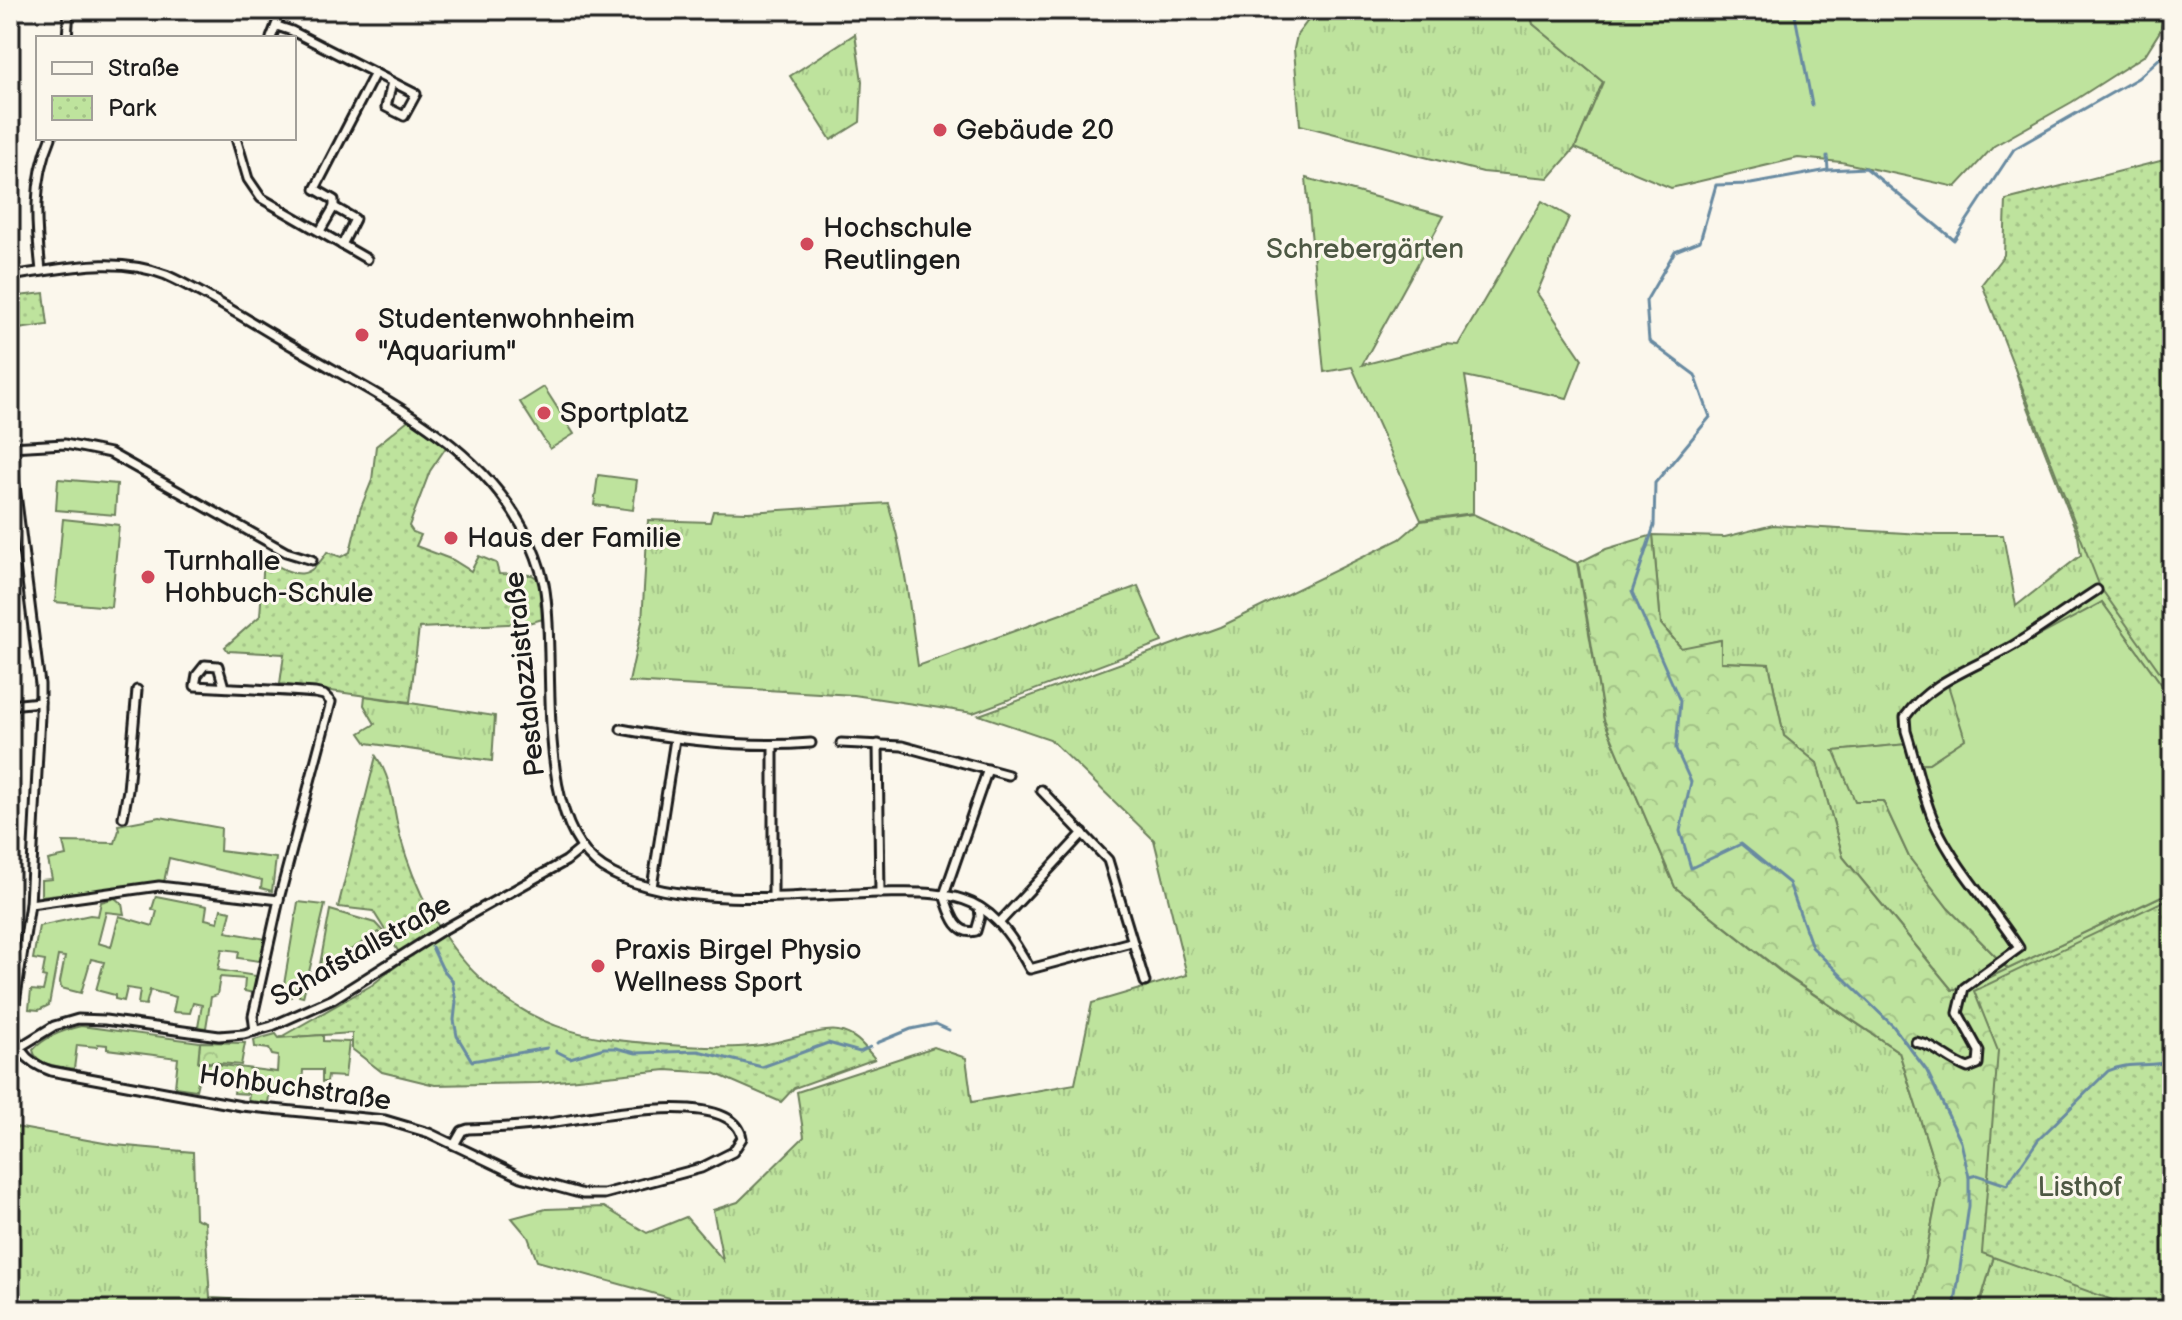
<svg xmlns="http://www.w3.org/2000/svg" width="2182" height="1320" font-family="'Balsamiq Sans',sans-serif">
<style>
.grass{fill:url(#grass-tufts);stroke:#6d805c;stroke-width:2}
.forest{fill:url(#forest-crowns);stroke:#6d805c;stroke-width:2}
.park{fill:url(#park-dots);stroke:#6d805c;stroke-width:2}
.garden{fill:#bee39d;stroke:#6d805c;stroke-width:2}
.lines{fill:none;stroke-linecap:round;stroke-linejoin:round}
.stream{stroke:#688aa1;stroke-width:3}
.minor-casing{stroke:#1c1c1c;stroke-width:13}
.minor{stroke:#fbf7ec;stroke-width:7}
.poi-dot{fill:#d1495b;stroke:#fbf7ec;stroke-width:3}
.labels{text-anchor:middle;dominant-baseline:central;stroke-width:6;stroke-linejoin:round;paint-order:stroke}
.poi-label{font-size:28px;fill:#1c1c1c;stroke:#fbf7ec;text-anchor:start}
.park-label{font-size:28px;fill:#4d5843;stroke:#fbf7ec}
.street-label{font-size:28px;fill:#1c1c1c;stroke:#fbf7ec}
</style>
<defs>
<pattern id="grass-tufts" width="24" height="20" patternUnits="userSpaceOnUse" patternTransform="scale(2)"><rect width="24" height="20" fill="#bee39d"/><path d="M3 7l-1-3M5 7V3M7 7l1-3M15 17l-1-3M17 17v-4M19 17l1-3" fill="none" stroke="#a3c287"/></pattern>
<pattern id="forest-crowns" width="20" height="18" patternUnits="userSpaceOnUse" patternTransform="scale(2)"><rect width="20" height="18" fill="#bee39d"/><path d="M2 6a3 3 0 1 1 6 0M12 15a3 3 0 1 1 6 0" fill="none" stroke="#a3c287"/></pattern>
<pattern id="park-dots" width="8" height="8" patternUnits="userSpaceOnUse" patternTransform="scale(2)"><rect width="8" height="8" fill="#bee39d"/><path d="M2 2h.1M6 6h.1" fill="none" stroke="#a3c287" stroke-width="1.8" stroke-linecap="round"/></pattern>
</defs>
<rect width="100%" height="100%" fill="#fbf7ec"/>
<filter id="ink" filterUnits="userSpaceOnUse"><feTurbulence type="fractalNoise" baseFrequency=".0125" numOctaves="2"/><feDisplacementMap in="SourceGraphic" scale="16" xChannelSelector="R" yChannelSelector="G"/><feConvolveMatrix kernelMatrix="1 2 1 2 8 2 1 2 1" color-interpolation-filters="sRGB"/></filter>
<g filter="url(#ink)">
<g class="grass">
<polygon points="1316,10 1530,10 1533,24 1603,82 1575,148 1549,178 1483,172 1300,125 1294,49 1297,35"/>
<polygon points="855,34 862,81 860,122 831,140 790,76"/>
<polygon points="2172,164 2172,699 2102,602 1966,739 1929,763 1913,764 1907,744 1834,751 1883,801 1909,857 1948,908 2008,969 1980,982 1952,990 1843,857 1817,763 1784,736 1769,664 1721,662 1720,640 1682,649 1661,624 1653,535 1725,537 1773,525 1938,535 2003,535 2016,606 2081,555 2078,536 2024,397 1988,284"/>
<path d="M 888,503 C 905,557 910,611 918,666 L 1138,586 L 1162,642 L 973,713 L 854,695 L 629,682 L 642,622 L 648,520 L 710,522 L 713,511 L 748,512 Z"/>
<polygon points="1473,514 1577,563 1604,720 1675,887 1786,976 1899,1052 1940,1182 1915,1310 695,1310 695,1305 537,1261 528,1237 512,1218 546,1209 604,1207 647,1233 686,1217 723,1260 713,1210 738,1202 804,1137 797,1092 934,1047 966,1058 972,1102 1075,1084 1092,1003 1187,975 1154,840 1050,739 979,715 1220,627 1400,539 1421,521"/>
<polygon points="365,696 495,716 492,761 367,743 360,733 375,724 364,705"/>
<polygon points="10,1126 115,1145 193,1152 195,1218 205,1222 210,1298 373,1306 374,1310 10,1310"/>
<polygon points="2010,1202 2172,1259 2172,1310 1978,1310"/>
</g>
<g class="forest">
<polygon points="1653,535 1661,624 1681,648 1721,640 1721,662 1769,664 1784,736 1817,763 1843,857 1952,990 1980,982 2172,891 2172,1090 2010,1202 1978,1310 1915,1310 1940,1182 1899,1052 1786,975 1675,887 1604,720 1578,563 1606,549"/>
<polygon points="200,1042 245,1043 241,1065 198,1061"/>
</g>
<g class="park">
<polygon points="2172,158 2172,689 2100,587 1982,284 2004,255 2006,200"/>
<polygon points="44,293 48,325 10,330 10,297"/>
<path d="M 413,416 L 449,443 L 430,471 L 409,526 L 413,532 L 421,535 L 416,546 L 453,560 L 471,571 L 479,556 L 496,563 L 499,574 L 532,575 L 543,582 L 547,618 L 528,623 L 419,628 L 410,702 L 280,684 L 284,654 L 228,651 L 225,647 L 260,616 L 264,559 C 294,574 306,585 327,552 L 341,557 L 350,552 L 360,510 L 372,480 L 376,446 Z"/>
<path d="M 376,756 C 393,780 393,809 400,836 C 414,887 441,942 480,978 C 540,1033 592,1039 670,1045 C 699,1047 732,1049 761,1045 C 780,1043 821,1028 838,1031 C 856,1034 864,1046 875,1059 L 794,1088 L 781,1102 L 714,1073 L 666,1070 L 538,1083 L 435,1085 L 382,1072 L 352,1049 L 352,1033 L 279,1038 L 372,985 L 435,936 L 400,954 L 373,911 L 338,907 Z"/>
<polygon points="2172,897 2172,1310 2140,1310 1982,1253 1998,1051 1974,991"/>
</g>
<g class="garden">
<polygon points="1530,10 2165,10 2160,31 2145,55 2072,102 1994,146 1956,187 1841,162 1798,158 1671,188 1575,148 1603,82 1533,24"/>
<polygon points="1306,178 1444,216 1362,365 1445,344 1458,345 1542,201 1569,217 1537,293 1582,359 1567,398 1465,376 1473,428 1473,513 1421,520 1352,367 1324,372"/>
<polygon points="544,387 574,434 550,449 520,402"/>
<polygon points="598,475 637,480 633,510 594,505"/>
<polygon points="58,479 117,484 115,515 56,510"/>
<polygon points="63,519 119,525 111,607 55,602"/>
<polygon points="2102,602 2172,699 2172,891 2008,969 1948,908 1909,857 1883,801 1855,801 1834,751 1907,744 1913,764 1929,763 1965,739 1948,685"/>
<polygon points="160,817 221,828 220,851 276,858 272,891 261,888 262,880 169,858 164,882 41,896 41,880 52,879 48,860 66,856 63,842 115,843 119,830 118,825"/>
<polygon points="156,896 207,906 205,919 218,922 221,909 231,911 226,932 266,939 261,960 259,961 238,958 239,951 222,949 218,970 256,976 254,993 244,991 245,979 220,977 217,995 211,997 206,1028 198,1027 202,1005 193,1003 190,1013 173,1012 176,997 150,990 146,1005 138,1004 140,990 127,988 124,1001 115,999 115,995 96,990 104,962 91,959 81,993 61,988 60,982 65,957 58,956 49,1005 39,1010 29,1009 31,990 43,991 46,978 42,977 45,961 33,959 39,926 90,915 98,916 101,902 115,898 122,904 124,914 106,912 98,943 111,947 119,916 153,926 157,911 152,909"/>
<polygon points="298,902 325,905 303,997 299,996 299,990 293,989 291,997 282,996"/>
<polygon points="330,910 375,923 390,939 387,941 379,932 319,970"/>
<path d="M 81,1026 L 200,1042 L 198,1062 L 277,1072 L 278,1056 L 272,1055 L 269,1049 L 255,1047 L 254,1040 L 276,1034 L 279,1038 L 323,1035 L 323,1041 L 349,1042 L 345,1077 L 328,1076 L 327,1082 L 322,1082 L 322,1070 L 303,1070 L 302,1086 L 295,1086 L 295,1094 L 269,1096 L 268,1104 L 248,1102 L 249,1094 L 234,1093 L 236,1077 L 200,1073 L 196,1090 L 175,1087 L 178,1058 L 107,1049 L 107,1045 L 98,1044 L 97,1047 L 77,1045 L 74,1069 C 59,1066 36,1066 33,1050 C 45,1036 64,1030 81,1026 Z"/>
</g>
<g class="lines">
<g class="stream">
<polyline points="1794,10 1812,105"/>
<polyline points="1827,156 1828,170"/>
<polyline points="432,947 442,968 452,980 456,1002 454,1020 457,1036 472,1061 547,1048"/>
<polyline points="877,1043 911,1029 936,1024 949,1030"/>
<polyline points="556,1051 570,1058 604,1048 616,1048 636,1053 698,1051 762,1067 828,1043 860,1052 870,1047"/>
<path d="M 1969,1177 L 1977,1175 L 2007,1185 L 2038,1140 L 2108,1071 C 2129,1061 2150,1068 2172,1061"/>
<polyline points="1954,1310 1969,1206 1969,1177 1961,1142 1927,1071 1893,1026 1812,947 1789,883 1741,844 1691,868 1680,831 1691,782 1676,749 1680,701 1632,592 1654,526 1655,483 1710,417 1695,375 1649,341 1646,301 1675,251 1700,241 1716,185 1751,184 1828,170 1866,168 1954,240 2014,149 2138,78 2172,47"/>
</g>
<g class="minor-casing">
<g id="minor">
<polyline points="277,26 292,31 416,94 404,116 386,107 392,82"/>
<polyline points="67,38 69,10"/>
<polyline points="271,38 282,10"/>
<polyline points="236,138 248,179 261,198 367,259"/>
<polyline points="334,207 334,200 315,189 375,73"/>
<polyline points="320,231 334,207 355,219 342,245"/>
<path d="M 41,271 C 36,225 32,182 51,138"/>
<path d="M 10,276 C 63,269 115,255 166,275 C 210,295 252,323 294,347 C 378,396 476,440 524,530 C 533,547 540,566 544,584 C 558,660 531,821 603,868 C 669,911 801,895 878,893 C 909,893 944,890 972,903 C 1000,916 1016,944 1030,969 L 1131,942"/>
<path d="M 10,446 L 40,684 L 40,715 L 30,904 L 13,1016 C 11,1043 25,1063 51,1071 L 241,1106 L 385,1120 L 429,1133 L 521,1177 L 583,1194 L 604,1194 L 701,1168 L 733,1152 L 742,1138 C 733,1085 584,1119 549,1123 C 522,1127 495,1128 468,1129 L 462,1131 L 454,1145"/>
<polyline points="10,447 65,444 110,453 286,552 312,560"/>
<path d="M 224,687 L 218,666 L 205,665 L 197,675 L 195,686 C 235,688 275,690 315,693 L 324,695 L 331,702 L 280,895 L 253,1016 L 255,1031"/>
<polyline points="10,705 40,702"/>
<path d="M 621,729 C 684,741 747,748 811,743"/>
<polyline points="841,743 902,746 1008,775"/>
<polyline points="878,744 880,893"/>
<polyline points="1041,790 1108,860 1145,982"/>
<polyline points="123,817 128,790 137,690"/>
<polyline points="652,887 675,739"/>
<polyline points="944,895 988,769"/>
<path d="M 944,895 C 950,911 955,936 976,931 L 980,917 L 979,907"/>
<polyline points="773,896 773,746"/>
<polyline points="30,904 159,886 279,900"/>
<polyline points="999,923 1083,833"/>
<path d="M 1916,1042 C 1937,1046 1948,1061 1968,1068 L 1978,1064 L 1979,1051 L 1958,1013 L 1964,988 L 2019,948 C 1992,906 1957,871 1936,826 C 1922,796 1916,762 1906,731 L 1905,717 C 1931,680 1977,667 2014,645 C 2042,628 2069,608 2097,590"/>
<polyline points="10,1053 54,1026 78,1019 105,1020 219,1036 244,1034 272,1026 333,999 441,931 566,861 582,848"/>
</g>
</g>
<use href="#minor" class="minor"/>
</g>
</g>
<g class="poi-dot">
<circle cx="940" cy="130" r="8"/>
<circle cx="807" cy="244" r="8"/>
<circle cx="362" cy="335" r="8"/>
<circle cx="544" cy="413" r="8"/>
<circle cx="451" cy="538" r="8"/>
<circle cx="148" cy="577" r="8"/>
<circle cx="598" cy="966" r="8"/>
</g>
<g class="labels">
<g class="poi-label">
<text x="956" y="130">Gebäude 20</text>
<text x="823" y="228">Hochschule<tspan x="823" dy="32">Reutlingen</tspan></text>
<text x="378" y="319">Studentenwohnheim<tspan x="378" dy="32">"Aquarium"</tspan></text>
<text x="560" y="413">Sportplatz</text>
<text x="467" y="538">Haus der Familie</text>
<text x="164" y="561">Turnhalle<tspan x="164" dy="32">Hohbuch-Schule</tspan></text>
<text x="614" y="950">Praxis Birgel Physio<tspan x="614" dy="32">Wellness Sport</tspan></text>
</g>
<g class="park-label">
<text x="1365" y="249">Schrebergärten</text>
<text x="2080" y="1187">Listhof</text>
</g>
<g class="street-label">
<text transform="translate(525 674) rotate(-96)">Pestalozzistraße</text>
<text transform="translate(361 951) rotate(-29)">Schafstallstraße</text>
<text transform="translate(295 1088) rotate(8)">Hohbuchstraße</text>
</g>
</g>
<rect width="2182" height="1320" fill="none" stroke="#fbf7ec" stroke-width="40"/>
<rect x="20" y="20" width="2142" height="1280" fill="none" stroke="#1c1c1c" stroke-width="3" filter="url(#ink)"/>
<rect x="36" y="36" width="260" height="104" fill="#fbf7ec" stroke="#a29f99" stroke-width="2"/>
<rect x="52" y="62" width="40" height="12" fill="#fbf7ec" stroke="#a29f99" stroke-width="2"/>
<text x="108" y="76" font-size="24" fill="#1c1c1c">Straße</text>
<rect x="52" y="96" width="40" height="24" fill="url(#park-dots)" stroke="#a29f99" stroke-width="2"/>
<text x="108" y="116" font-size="24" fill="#1c1c1c">Park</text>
</svg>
